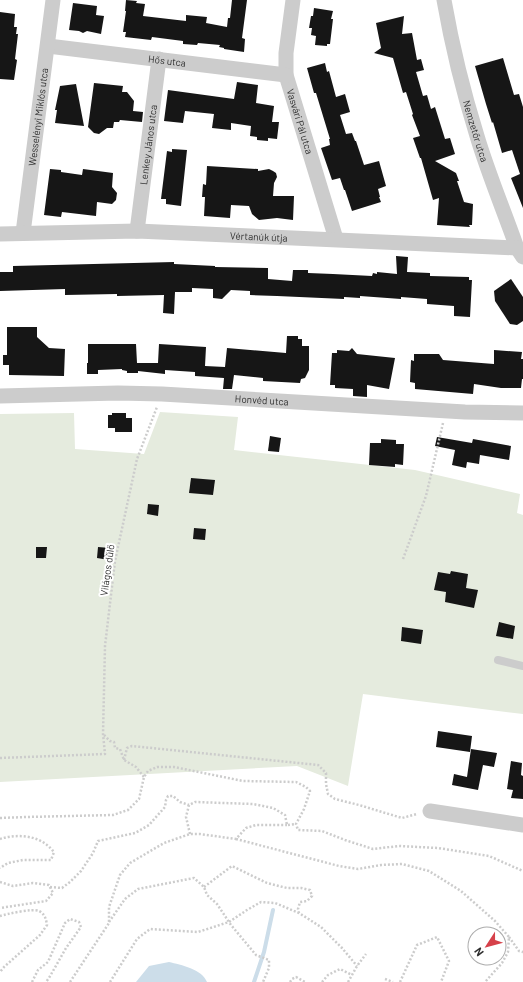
<svg xmlns="http://www.w3.org/2000/svg" width="523" height="982" font-family="Barlow,sans-serif">
<style>
.green{fill:#e5ebde}
.water{fill:#ccdde9}
.lines{fill:none;stroke-linecap:round;stroke-linejoin:round}
.stream{stroke:#ccdde9;stroke-width:4}
.building{fill:#161616}
.path{stroke:#ccc;stroke-width:2.5;stroke-dasharray:2 2;stroke-linecap:butt}
.lane{stroke:#ccc;stroke-width:8}
.street{stroke:#ccc;stroke-width:15}
.labels{text-anchor:middle;dominant-baseline:central;stroke-width:4;stroke-linejoin:round;paint-order:stroke}
.street-label{font-size:10px;fill:#2f2f2f;stroke:#fff}
</style>
<rect width="100%" height="100%" fill="#fff"/>
<polygon class="green" points="160,412 238,417 234,450 415,470 520,494 517,513 523,515 523,714 363,694 348,786 297,766 0,782 0,414 74,413 75,449 144,454"/>
<path class="water" d="M 169,962 C 181,965 202,969 207,982 L 136,982 L 149,966 Z"/>
<g class="lines">
<polyline class="stream" points="254,982 264,952 273,910"/>
</g>
<g class="building">
<polygon points="126,0 137,1 136,3 145,4 143,16 186,21 186,15 207,17 206,23 227,27 228,18 230,18 232,0 247,0 242,38 245,39 244,52 224,49 224,48 219,47 220,45 198,43 197,45 183,44 183,41 152,37 151,40 125,37 126,32 123,32 126,11 125,11"/>
<polygon points="73,3 97,6 96,15 104,16 101,34 87,31 83,33 79,31 69,30"/>
<polygon points="314,8 333,11 331,19 333,19 330,44 327,44 327,46 315,45 316,36 311,35 312,28 309,28 311,16 313,16"/>
<polygon points="0,12 15,14 14,27 17,27 16,34 18,34 15,59 17,60 14,80 0,79"/>
<polygon points="404,16 402,34 412,33 417,60 421,59 424,70 416,72 423,96 427,95 431,109 435,107 445,139 450,138 455,154 435,161 456,173 459,181 457,181 464,202 473,204 472,225 469,225 470,227 437,225 439,198 433,200 421,158 420,158 413,138 420,136 412,115 413,114 406,92 403,93 393,58 374,53 381,48 376,23"/>
<polygon points="503,58 514,95 519,94 523,107 523,208 511,178 520,174 512,150 502,153 493,122 492,123 486,104 475,66"/>
<polygon points="325,63 327,72 329,71 336,97 345,94 350,112 340,115 346,134 352,133 355,141 356,141 364,165 379,161 386,186 378,189 380,197 379,197 381,202 352,211 345,190 344,190 340,178 332,180 321,148 330,145 329,139 330,139 316,93 314,93 307,68"/>
<polygon points="237,82 258,85 256,103 274,106 272,122 279,122 277,139 268,138 268,141 257,140 257,137 250,136 251,126 231,123 231,130 212,128 214,114 185,111 183,123 164,121 168,90 234,99"/>
<polygon points="94,83 123,86 122,92 127,92 134,101 133,111 143,112 142,122 120,120 119,122 114,122 113,128 107,128 99,134 94,133 88,127"/>
<polygon points="76,84 84,126 55,123 57,110 55,110 60,86"/>
<polygon points="172,149 187,150 181,206 166,204 166,199 161,199 167,151 172,152"/>
<polygon points="207,166 258,169 258,171 269,169 273,171 276,173 277,177 274,183 273,196 294,196 293,220 277,218 259,220 252,214 249,206 231,205 230,218 204,216 205,197 202,197 203,184 206,185"/>
<polygon points="50,169 61,170 61,172 82,175 83,169 113,173 112,187 117,193 116,200 112,204 97,202 96,216 62,212 61,217 44,215"/>
<polygon points="396,256 408,257 407,272 430,273 430,276 469,277 469,280 472,280 470,317 454,316 454,306 427,304 427,299 401,297 401,299 360,296 360,298 344,297 344,299 277,296 250,295 250,291 231,290 222,299 213,298 213,289 192,288 192,292 175,292 174,314 163,313 164,295 117,296 117,294 65,295 65,289 0,291 0,272 13,272 13,266 174,262 174,264 215,266 215,267 268,268 268,279 292,281 293,270 308,270 308,273 333,274 372,276 373,273 377,274 377,272 397,274"/>
<polygon points="511,279 523,297 523,321 517,325 510,324 495,301 494,291"/>
<polygon points="7,327 37,327 37,337 49,348 65,349 64,376 9,375 9,365 3,365 3,355 7,355"/>
<polygon points="287,336 298,336 298,339 302,339 302,346 309,346 309,370 305,378 301,379 300,383 263,381 263,378 234,375 232,389 223,389 224,378 195,376 195,372 165,370 165,374 138,371 138,373 127,373 127,371 122,370 122,369 98,370 98,374 87,374 87,363 88,363 88,344 136,344 137,363 158,363 159,344 206,347 205,366 225,367 227,348 286,353"/>
<polygon points="352,348 357,354 395,358 389,389 367,385 367,397 353,396 353,389 335,388 335,385 330,385 332,353 337,353 337,350 349,351"/>
<polygon points="494,350 522,352 521,359 523,359 523,379 522,379 521,388 501,388 474,384 473,394 415,389 415,383 410,382 411,360 414,361 414,354 439,354 443,360 494,364"/>
<polygon points="112,413 126,413 126,418 132,418 132,432 115,432 115,428 108,428 108,415 112,415"/>
<polygon points="270,436 281,438 279,452 268,451"/>
<polygon points="437,437 472,443 473,439 511,446 509,460 480,455 479,464 467,462 466,468 452,465 455,450 435,446"/>
<polygon points="381,439 396,440 396,444 404,444 403,465 395,464 395,467 369,465 370,443 381,443"/>
<polygon points="191,478 215,480 213,495 189,493"/>
<polygon points="148,504 159,505 158,516 147,514"/>
<polygon points="194,528 206,529 205,540 193,539"/>
<polygon points="36,547 47,547 46,558 36,558"/>
<polygon points="98,547 110,548 109,560 97,558"/>
<polygon points="451,571 468,574 466,588 478,590 474,608 445,602 446,592 434,590 438,572 450,574"/>
<polygon points="499,622 515,626 513,639 496,636"/>
<polygon points="402,627 423,630 421,644 401,641"/>
<polygon points="438,731 472,736 470,752 436,747"/>
<polygon points="471,749 497,753 494,767 483,765 478,790 452,785 454,774 467,777"/>
<polygon points="511,761 522,763 521,775 523,776 523,799 511,798 513,790 507,789"/>
</g>
<g class="lines">
<g class="path">
<polyline points="403,559 426,496 443,423"/>
<polyline points="104,735 110,741 114,742 115,748 120,749 124,760 136,767 144,777"/>
<polyline points="0,758 105,754 103,734 105,646 115,561 137,459 157,407"/>
<polyline points="124,760 127,748 132,746 318,765 326,773 326,784 328,794 335,799 359,805 402,818 417,814"/>
<polyline points="0,818 26,817 113,815 128,810 139,799 144,777 148,771 157,767 174,767 243,781 296,782 306,787 310,791 304,809 296,824 298,830 322,831 345,840 373,849 399,846 438,848 489,856 523,871"/>
<polyline points="190,834 186,817 189,805 195,802 253,804 273,808 285,815 287,825 296,824"/>
<path d="M 0,839 C 15,834 35,835 47,845 C 50,847 52,850 54,852 L 51,860 L 23,860 L 8,863 L 0,868"/>
<polyline points="236,839 339,866 358,869 381,865 402,864 429,871 461,891 495,921 509,937 508,952 502,963 485,982"/>
<polyline points="0,882 13,886 33,883 49,885 53,893 46,901 0,908"/>
<polyline points="50,887 62,888 70,882 81,871 93,853 98,841 135,833 149,825 165,807 166,800 168,796 173,796 180,802 189,805"/>
<polyline points="204,887 232,866 267,883 287,888 301,888 310,890 312,896 307,901 300,902 298,909 299,913"/>
<path d="M 0,916 C 7,914 33,908 39,911 C 45,914 46,919 47,925 L 40,935 L 4,967 L 0,972"/>
<polyline points="109,922 125,899 138,889 194,878 204,887 207,895 217,904 231,925 256,955 269,960 269,968 263,982"/>
<polyline points="509,937 519,951 523,952"/>
<polyline points="385,979 393,982"/>
<polyline points="32,982 38,970 48,962 65,923 70,919 79,922 81,927 66,948 49,978 46,982"/>
<polyline points="70,982 109,923 109,907 120,875 130,863 164,843 190,834 200,834 236,839 246,828 256,825 287,825"/>
<polyline points="110,982 137,939 150,929 198,932 229,922 247,910 261,902 275,903 299,913 321,927 342,948 357,966"/>
<polyline points="290,982 292,979 296,977 305,982"/>
<polyline points="322,982 328,975 340,969 352,975"/>
<polyline points="348,982 357,966 366,954"/>
<polyline points="400,982 417,945 437,937 449,961 441,982"/>
</g>
<polyline class="lane" points="498,660 523,666"/>
<g class="street">
<path id="s1" d="M 293,0 L 286,53 L 286,75 L 336,239"/>
<path id="s2" d="M 444,0 C 452,46 463,91 477,136 C 488,173 504,211 517,248 L 523,257"/>
<path id="s3" d="M 48,46 L 286,75"/>
<path id="s4" d="M 137,231 L 159,59"/>
<path id="s5" d="M 23,233 L 53,0"/>
<path id="s6" d="M 0,234 L 137,231 L 517,248"/>
<path id="s7" d="M 0,396 L 118,393 L 162,394 L 465,412 L 523,413"/>
<polyline points="430,811 523,825"/>
</g>
</g>
<g class="labels">
<g class="street-label">
<text stroke="none"><textPath href="#s3" startOffset="120">Hős utca</textPath></text>
<text stroke="none"><textPath href="#s5" startOffset="117">Wesselényi Miklós utca</textPath></text>
<text stroke="none"><textPath href="#s1" startOffset="124">Vasvári Pál utca</textPath></text>
<text stroke="none"><textPath href="#s2" startOffset="135">Nemzetőr utca</textPath></text>
<text stroke="none"><textPath href="#s4" startOffset="87">Lenkey János utca</textPath></text>
<text stroke="none"><textPath href="#s6" startOffset="259">Vértanúk útja</textPath></text>
<text stroke="none"><textPath href="#s7" startOffset="262">Honvéd utca</textPath></text>
<text transform="translate(107 570) rotate(-82)">Világos dűlő</text>
</g>
</g>
<g transform="translate(487 946) rotate(234)"><circle r="19" fill="#ffffff" stroke="#acacac"/>
<path d="M0-3L7 15L0 10L-7 15Z" fill="#d6414a"/>
<text y="-6" font-size="11" font-weight="bold" text-anchor="middle" fill="#2f2f2f">N</text>
</g>
</svg>
